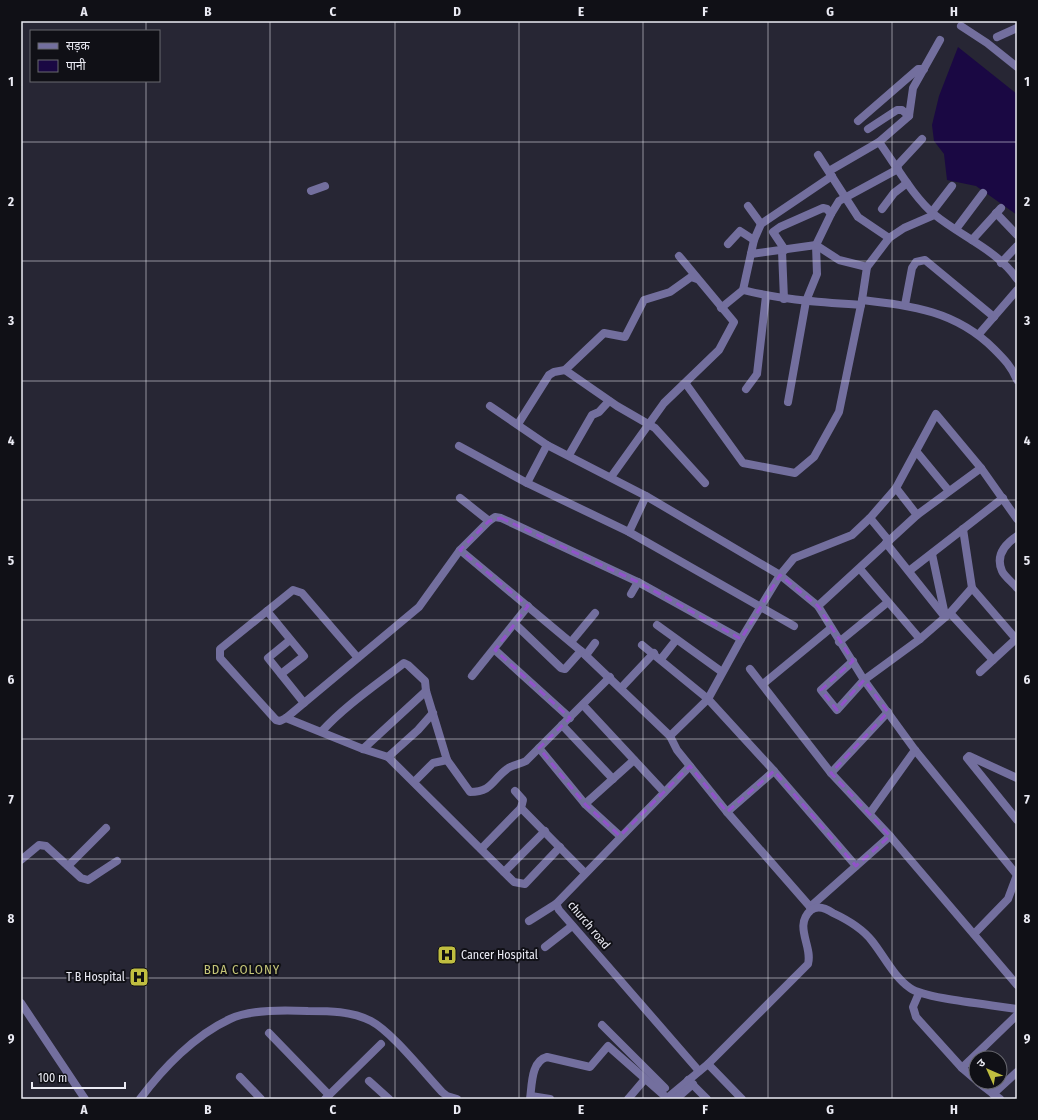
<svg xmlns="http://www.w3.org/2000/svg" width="1038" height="1120" font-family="'Fira Sans Condensed','Noto Sans Devanagari',sans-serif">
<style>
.water{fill:#1a0843}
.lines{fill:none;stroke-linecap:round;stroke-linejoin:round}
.minor{stroke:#736f9e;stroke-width:8}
.marked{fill:none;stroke:#9152ca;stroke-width:3;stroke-dasharray:8 5;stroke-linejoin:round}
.grid{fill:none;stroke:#ebebf4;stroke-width:1;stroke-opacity:0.55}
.labels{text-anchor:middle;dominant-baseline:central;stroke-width:4;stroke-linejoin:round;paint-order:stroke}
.street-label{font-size:12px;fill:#ebebf4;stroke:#101016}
.poi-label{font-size:12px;fill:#ebebf4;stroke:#101016;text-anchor:start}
.neighbourhood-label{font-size:13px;letter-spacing:1px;fill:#c6c678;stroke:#101016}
.neatline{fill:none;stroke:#ebebf4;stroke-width:1.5}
.grid-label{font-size:13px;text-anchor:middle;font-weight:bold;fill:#ebebf4}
</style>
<rect width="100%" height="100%" fill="#272634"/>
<polygon class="water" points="958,47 1017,94 1017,215 976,186 947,180 944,154 934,141 932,125 939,96"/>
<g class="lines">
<g class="minor">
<polyline points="961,26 987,43 1017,67"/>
<polyline points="997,37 1017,28"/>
<polyline points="858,121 918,69 924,69"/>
<polyline points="868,129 897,110 902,110 909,116"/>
<path d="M 879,142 C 895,164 914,198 935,215 C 962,237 997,250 1017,279"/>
<polyline points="818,155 858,217 889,238"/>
<polyline points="896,167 922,139"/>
<polyline points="829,171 879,142 909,116 913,88 940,40"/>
<polyline points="311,191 325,186"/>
<polyline points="748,206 761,224"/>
<polyline points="882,209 894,193 907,183"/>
<polyline points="932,212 952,186"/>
<polyline points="996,213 1017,235"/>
<polyline points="831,214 839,201 898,169"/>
<polyline points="956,229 983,193"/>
<polyline points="972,240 1001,208"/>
<polyline points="728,244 740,231 754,240"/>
<polyline points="785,250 773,232 780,227 823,208 827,209 831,214 816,245 817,274 806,301 788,402"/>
<polyline points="782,251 784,299"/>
<polyline points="751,254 816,245 839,260 867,267"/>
<polyline points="1001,263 1017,246"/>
<path d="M 743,290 C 782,300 821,302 861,305 L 862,300 C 913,306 956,311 994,349 C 1005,360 1011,366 1017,380"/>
<polyline points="862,300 867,267 889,238 904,228 934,215"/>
<polyline points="905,305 912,268 916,262 925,260 994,317"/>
<polyline points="721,308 743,290 754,240 761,224 832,176"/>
<polyline points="979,334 1017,290"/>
<polyline points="565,370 617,406 655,428 705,483"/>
<polyline points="686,384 743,463 795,473 814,457 839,412 861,305"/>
<polyline points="746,389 757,374 766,296"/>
<polyline points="490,406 547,445 646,496 780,575 818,606 864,680 915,750 1017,875"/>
<polyline points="518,424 549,375 554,372 565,370 604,333 625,337 644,300 670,292 691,277 697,279"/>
<polyline points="459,446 527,483 629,532 794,626"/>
<polyline points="916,451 949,491"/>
<polyline points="569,455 592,415 599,412 609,401"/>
<polyline points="611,477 664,403 719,350 734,322 679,256"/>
<polyline points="527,483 547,445"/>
<polyline points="896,488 917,515"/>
<polyline points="460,498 489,521"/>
<polyline points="870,518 889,541"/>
<polyline points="963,529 972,588 1016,639"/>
<polyline points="629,532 646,496"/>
<path d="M 1017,536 C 1005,544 995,555 1002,571 C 1004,576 1013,583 1017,588"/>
<polyline points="886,543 945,617"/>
<polyline points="460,550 581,651 670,736 677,750 727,812 812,909"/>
<polyline points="932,554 945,615"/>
<polyline points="860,569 920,639"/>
<polyline points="909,571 1003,498"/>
<polyline points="631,594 638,582"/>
<polyline points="818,606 917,515 981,468"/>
<polyline points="267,611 304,656 281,674"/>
<polyline points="950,613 993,660"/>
<polyline points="515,624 561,668 565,669 581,651"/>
<polyline points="657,625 722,672"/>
<polyline points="290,640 268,658 304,703"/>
<polyline points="571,642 595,613"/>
<polyline points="839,642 888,602"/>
<polyline points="642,645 708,699 774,771 856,866"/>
<polyline points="495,650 570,718"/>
<polyline points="586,655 595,643"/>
<polyline points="358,658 302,593 293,590 220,649 220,658 276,720 280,721 286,718 419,607 460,550 489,521 495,517 501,518 638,582 741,639"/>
<polyline points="661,659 676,640"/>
<polyline points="853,661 821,690 837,710 864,680 920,639 950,613 972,588"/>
<polyline points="750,669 831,773 890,836 1017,985"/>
<polyline points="980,672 1017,638"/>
<polyline points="472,676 528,606"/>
<polyline points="763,684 831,628"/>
<polyline points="621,688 654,653"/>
<polyline points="583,705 664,792"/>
<polyline points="286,718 363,749 388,757 514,882 525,884 560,847"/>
<polyline points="562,725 613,779"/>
<path d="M 322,731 C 346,705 376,685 404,663 L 408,665 L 425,681 L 426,691 L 447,760 L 470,792 C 492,792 492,780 507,769 C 512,765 520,764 526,761 L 610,677"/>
<polyline points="670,736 708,699 741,639 780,575 794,558 852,535 870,518 896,488 936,414 981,468 1017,519"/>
<polyline points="539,748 585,804 620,836"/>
<polyline points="363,749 426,691"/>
<polyline points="388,757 418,730 433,713"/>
<polyline points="690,766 556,904 559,910 699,1071"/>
<polyline points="831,773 888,712"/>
<polyline points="1017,778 969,756 967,758 1017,820"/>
<polyline points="414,782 433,763 447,760"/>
<polyline points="515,791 523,800 521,808 585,873"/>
<polyline points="585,804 634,760"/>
<polyline points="727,812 774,771"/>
<polyline points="870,813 915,750"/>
<polyline points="481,849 521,808"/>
<polyline points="21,860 39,845 46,846 81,878 88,880 117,861"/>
<polyline points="68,866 106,828"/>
<polyline points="504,872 545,831"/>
<polyline points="810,907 890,836"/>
<polyline points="529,921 556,904"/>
<polyline points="974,934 1008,899 1017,875"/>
<polyline points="545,947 572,926"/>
<polyline points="919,993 913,1007 916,1017 962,1068 976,1080"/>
<polyline points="21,1003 85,1099"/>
<polyline points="602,1025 665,1088"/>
<polyline points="269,1033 329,1095"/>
<polyline points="708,1064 742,1099"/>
<polyline points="962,1068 1017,1015"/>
<polyline points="240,1077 261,1099"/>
<polyline points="688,1080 707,1099"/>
<polyline points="369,1081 389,1099"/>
<polyline points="978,1082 1000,1099"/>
<polyline points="993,1094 1017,1072"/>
<polyline points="531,1096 550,1099"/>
<path d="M 140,1099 C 163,1068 195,1035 230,1019 C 251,1009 286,1010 308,1011 C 330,1011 351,1011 371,1021 C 392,1032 424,1073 442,1092 L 447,1096 L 457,1099"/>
<polyline points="325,1099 381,1044"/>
<path d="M 530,1099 C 532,1085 531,1061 547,1057 L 590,1067 L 608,1046 L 667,1098"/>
<polyline points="628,1099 645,1079"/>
<path d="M 666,1099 L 708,1064 L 808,964 C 813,946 793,926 811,910 C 818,905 827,909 833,913 C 848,920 862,928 872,941 C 884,956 894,977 910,988 C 925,999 995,1005 1017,1009"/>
<polyline points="676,1099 693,1084"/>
</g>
</g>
<path class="marked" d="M 501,518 L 638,582 L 741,639 L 780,575 L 818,606 L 853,661 L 821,690 L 837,710 L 864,680 L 888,712 L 831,773 L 890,836 L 856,866 L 774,771 L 727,812 L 690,766 L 620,836 L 585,804 L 539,748 L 570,718 L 495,650 L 528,606 L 460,550 L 489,521 Z"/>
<path class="grid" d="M 146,21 L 146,31M 270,21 L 270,1099M 395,21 L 395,1099M 519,21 L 519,1099M 643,21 L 643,1099M 768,21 L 768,1099M 892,21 L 892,1099M 146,81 L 146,1099M 21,142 L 1017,142M 21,261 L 1017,261M 21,381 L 1017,381M 21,500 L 1017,500M 21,620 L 1017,620M 21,739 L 1017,739M 21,859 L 1017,859M 21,978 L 1017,978"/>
<defs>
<g id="hospital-square" transform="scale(1)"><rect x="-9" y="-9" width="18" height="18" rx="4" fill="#c0be40" stroke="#101016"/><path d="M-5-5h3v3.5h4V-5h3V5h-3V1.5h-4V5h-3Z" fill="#111"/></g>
</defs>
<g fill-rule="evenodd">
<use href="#hospital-square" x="447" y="955"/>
<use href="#hospital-square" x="139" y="977"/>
</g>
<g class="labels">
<g class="street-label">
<text transform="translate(589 925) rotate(50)">church road</text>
</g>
<g class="poi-label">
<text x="461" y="955">Cancer Hospital</text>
<text x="125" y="977" text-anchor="end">T B Hospital</text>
</g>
<g class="neighbourhood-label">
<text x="242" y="969">BDA COLONY</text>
</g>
</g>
<rect width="1038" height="1120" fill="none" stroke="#101016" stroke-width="44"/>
<rect x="30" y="30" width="130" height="52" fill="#101016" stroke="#68686f"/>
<rect x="38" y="43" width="20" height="6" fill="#736f9e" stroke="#68686f"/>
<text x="66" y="50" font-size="12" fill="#ebebf4">सड़क</text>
<rect x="38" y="60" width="20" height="12" fill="#1a0843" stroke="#68686f"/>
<text x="66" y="70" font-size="12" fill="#ebebf4">पानी</text>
<g transform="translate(988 1070) rotate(315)"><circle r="19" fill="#101016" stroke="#68686f"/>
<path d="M0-3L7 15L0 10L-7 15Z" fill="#c0be40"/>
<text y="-6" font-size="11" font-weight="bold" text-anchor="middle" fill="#ebebf4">उ</text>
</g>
<path d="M32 1082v6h93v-6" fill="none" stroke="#ebebf4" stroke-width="2"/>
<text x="38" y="1082" font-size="12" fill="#ebebf4" stroke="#101016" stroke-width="3" paint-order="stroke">100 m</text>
<rect x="22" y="22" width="994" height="1076" class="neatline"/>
<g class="grid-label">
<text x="84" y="16">A</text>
<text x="208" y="16">B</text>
<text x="333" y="16">C</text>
<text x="457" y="16">D</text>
<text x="581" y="16">E</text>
<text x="705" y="16">F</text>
<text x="830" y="16">G</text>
<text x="954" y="16">H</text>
<text x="11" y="86">1</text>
<text x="1027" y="86">1</text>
<text x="11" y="206">2</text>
<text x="1027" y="206">2</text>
<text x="11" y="325">3</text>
<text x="1027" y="325">3</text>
<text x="11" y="445">4</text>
<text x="1027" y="445">4</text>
<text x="11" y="565">5</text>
<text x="1027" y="565">5</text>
<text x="11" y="684">6</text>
<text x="1027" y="684">6</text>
<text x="11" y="804">7</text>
<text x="1027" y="804">7</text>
<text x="11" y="923">8</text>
<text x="1027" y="923">8</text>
<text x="11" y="1043">9</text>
<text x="1027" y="1043">9</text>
<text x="84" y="1114">A</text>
<text x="208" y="1114">B</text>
<text x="333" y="1114">C</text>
<text x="457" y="1114">D</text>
<text x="581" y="1114">E</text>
<text x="705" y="1114">F</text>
<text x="830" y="1114">G</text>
<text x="954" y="1114">H</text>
</g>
</svg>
